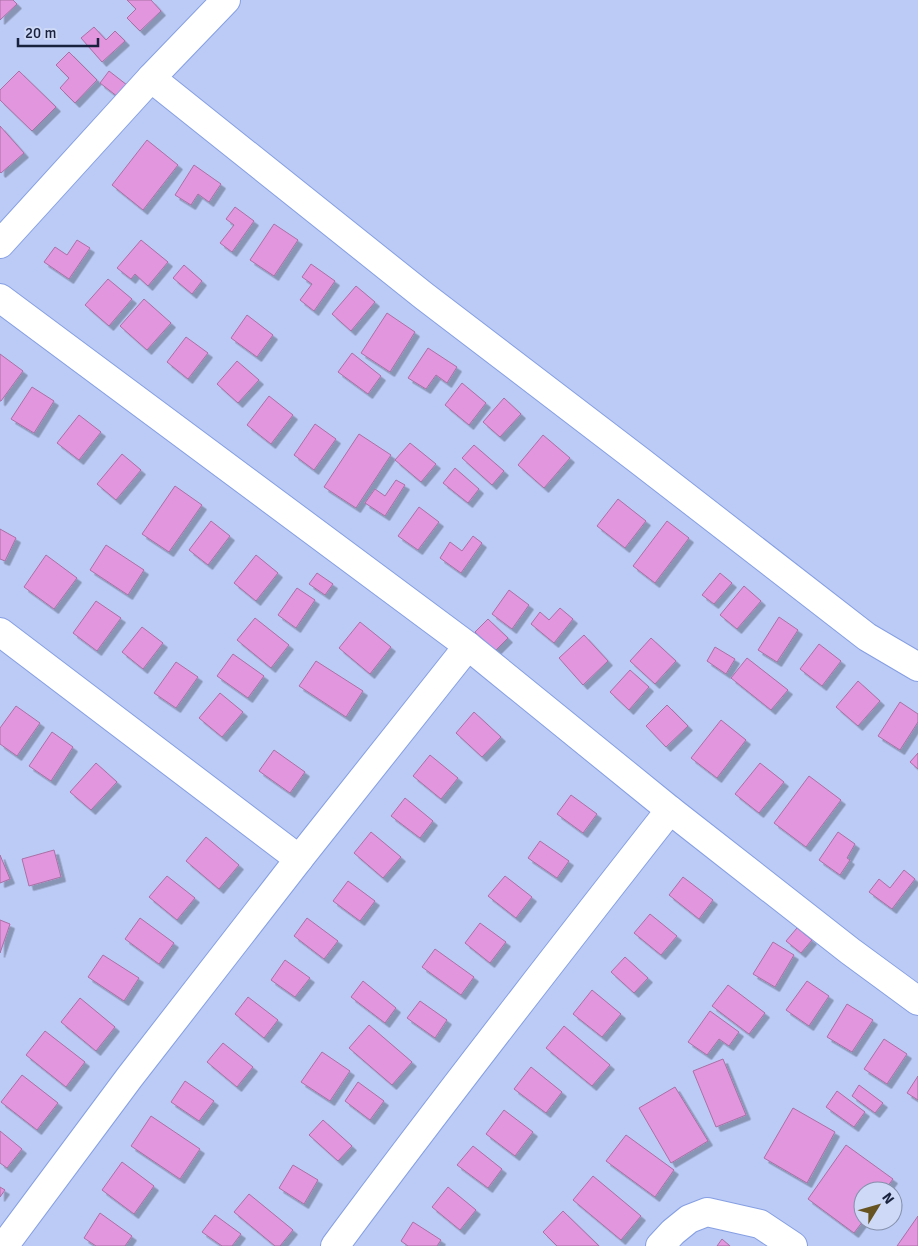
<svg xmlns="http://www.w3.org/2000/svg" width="918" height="1246" font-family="Signika,sans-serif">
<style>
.building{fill:#e196dd;stroke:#a970a6;filter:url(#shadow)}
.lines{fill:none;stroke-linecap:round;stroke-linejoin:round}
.minor-casing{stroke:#869fe3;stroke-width:30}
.minor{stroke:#fff;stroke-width:28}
</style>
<defs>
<filter id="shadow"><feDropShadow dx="4.5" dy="4.5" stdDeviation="0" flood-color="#0004"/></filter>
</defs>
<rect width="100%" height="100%" fill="#bbcbf6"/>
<g class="building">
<polygon points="0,0 13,0 17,4 0,20"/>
<polygon points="127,0 151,0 161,11 140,31 127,18 136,9"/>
<polygon points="94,27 106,40 115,31 125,41 102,62 81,38"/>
<polygon points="69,52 97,80 75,103 60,88 69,78 56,65"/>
<polygon points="19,71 56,107 32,131 0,100 0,90"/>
<polygon points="109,71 127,85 118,97 100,83"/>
<polygon points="0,126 24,153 1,173 0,172"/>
<polygon points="147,140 178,165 143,210 112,185"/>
<polygon points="194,165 221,184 209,202 198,194 191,205 175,195"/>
<polygon points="235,207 254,221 232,252 220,243 234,225 226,219"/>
<polygon points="274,224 298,240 274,276 250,260"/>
<polygon points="77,240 90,248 69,279 44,262 55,247 67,255"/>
<polygon points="141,240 168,262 148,286 135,274 131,279 117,268"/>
<polygon points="311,264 335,281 314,311 300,300 312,284 302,277"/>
<polygon points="184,265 202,281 192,294 173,278"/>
<polygon points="108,279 132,299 109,326 85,305"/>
<polygon points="356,286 375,302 351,331 332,314"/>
<polygon points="144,299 171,323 147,350 120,326"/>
<polygon points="387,313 415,332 390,372 361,353"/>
<polygon points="247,315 273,335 257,357 231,338"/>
<polygon points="186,337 208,353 188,379 167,362"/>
<polygon points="428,348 457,367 447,383 436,375 426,389 408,378"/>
<polygon points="352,353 381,376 368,394 338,372"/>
<polygon points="0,354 23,371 1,401 0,401"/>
<polygon points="237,361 259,380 238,403 217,384"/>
<polygon points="462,383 486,403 469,425 445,405"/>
<polygon points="32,387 54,401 34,433 11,419"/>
<polygon points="269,396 293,415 271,444 247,425"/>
<polygon points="504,398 521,414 500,437 483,422"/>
<polygon points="79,415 101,432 79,460 57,443"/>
<polygon points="315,424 336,439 314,470 294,455"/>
<polygon points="359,434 391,455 356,508 324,487"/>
<polygon points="543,435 570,458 544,488 518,465"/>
<polygon points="410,443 436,464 421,482 395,460"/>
<polygon points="474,445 504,471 492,485 462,458"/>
<polygon points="122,454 141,470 116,500 97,484"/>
<polygon points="455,468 479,489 468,503 443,483"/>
<polygon points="396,480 405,485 385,516 365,503 375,489 385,496"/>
<polygon points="175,486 202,505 169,552 142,534"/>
<polygon points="618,499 646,521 625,548 597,526"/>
<polygon points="419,507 439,522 418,550 398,536"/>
<polygon points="211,521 230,536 208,565 189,550"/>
<polygon points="667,521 689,538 655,583 633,566"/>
<polygon points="0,529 16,538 5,561 0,559"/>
<polygon points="473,536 482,543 461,573 440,558 450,542 462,551"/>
<polygon points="106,545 144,570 128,595 90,570"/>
<polygon points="46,555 77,578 54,609 24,587"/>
<polygon points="256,555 278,573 256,601 234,583"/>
<polygon points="317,573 333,584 325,595 309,584"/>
<polygon points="720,573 732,583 714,604 702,595"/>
<polygon points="744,586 761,601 737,629 720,615"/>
<polygon points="297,588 315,600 296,628 278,615"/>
<polygon points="509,590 529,605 512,629 492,614"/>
<polygon points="96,601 121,618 97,651 73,633"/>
<polygon points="560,608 573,619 554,643 531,624 540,612 549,620"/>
<polygon points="779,617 798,630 777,662 758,650"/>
<polygon points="255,618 289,645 271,668 237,640"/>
<polygon points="488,619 508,638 495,651 475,632"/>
<polygon points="360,622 391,647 370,674 339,648"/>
<polygon points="142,627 163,643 143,669 122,652"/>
<polygon points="584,635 608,661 583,685 559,658"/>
<polygon points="651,638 676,661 655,684 630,661"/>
<polygon points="819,644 841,661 822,686 800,669"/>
<polygon points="715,647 735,659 726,674 707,661"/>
<polygon points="233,654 264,676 248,698 217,676"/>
<polygon points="747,658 788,690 771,710 731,678"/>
<polygon points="316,661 363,691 346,717 299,686"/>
<polygon points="176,662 198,677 176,708 154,693"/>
<polygon points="630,670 649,687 629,710 610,692"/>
<polygon points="858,681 880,701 858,726 836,707"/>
<polygon points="220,693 243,712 222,737 199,718"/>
<polygon points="900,702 918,714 918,722 900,750 878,736"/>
<polygon points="667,705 688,726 666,747 646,726"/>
<polygon points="16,706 40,723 17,756 0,744 0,728"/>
<polygon points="474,712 501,737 482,757 456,733"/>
<polygon points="721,720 746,740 717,778 691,758"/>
<polygon points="52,732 73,747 51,781 29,766"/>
<polygon points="274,750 305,772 290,793 259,771"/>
<polygon points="918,753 918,769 910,762"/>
<polygon points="430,755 458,778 441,799 413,776"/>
<polygon points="96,763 117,782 91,810 70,792"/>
<polygon points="760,763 784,782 759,813 735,794"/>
<polygon points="809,776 841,800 806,847 774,823"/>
<polygon points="571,795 597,814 583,833 557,814"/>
<polygon points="405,798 433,821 420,838 391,816"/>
<polygon points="371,832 401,857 383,878 354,853"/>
<polygon points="838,832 855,844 847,858 850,860 840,875 819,860"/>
<polygon points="206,837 239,865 219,889 186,861"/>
<polygon points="540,841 569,861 557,878 528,858"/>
<polygon points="54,850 61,877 29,886 22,859"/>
<polygon points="0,855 10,879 0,883"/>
<polygon points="904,870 915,879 892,909 869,892 879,879 890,888"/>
<polygon points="167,876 195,898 177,920 149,897"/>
<polygon points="505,876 532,897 516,918 488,896"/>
<polygon points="683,877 713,900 699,919 669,895"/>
<polygon points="348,881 375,901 360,921 333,901"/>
<polygon points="650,914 677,936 661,955 634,933"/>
<polygon points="140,918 174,943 159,964 125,939"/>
<polygon points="307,918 338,941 324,959 294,936"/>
<polygon points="0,920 10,924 0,953"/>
<polygon points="480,923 506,942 490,963 465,943"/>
<polygon points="797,928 812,940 801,953 786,941"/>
<polygon points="773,942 794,955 775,987 753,974"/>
<polygon points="435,949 474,977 461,995 422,967"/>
<polygon points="103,955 139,978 124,1001 88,977"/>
<polygon points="625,957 648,978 634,993 611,972"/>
<polygon points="285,960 310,978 295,997 271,980"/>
<polygon points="363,981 396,1008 385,1023 351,997"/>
<polygon points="807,981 829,996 809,1026 786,1010"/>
<polygon points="728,985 765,1013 749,1034 712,1006"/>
<polygon points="592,990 621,1014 602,1037 573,1014"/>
<polygon points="248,997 278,1020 264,1038 235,1014"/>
<polygon points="80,998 115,1027 96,1051 61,1022"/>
<polygon points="420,1001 447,1020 435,1038 407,1018"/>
<polygon points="847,1004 873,1020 852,1052 827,1037"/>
<polygon points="710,1011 739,1032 729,1046 719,1039 707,1055 688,1042"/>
<polygon points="369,1025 412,1062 392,1085 349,1048"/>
<polygon points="564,1026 610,1065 592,1086 546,1048"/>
<polygon points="45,1031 85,1062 66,1087 26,1055"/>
<polygon points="884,1039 907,1054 887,1084 864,1069"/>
<polygon points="223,1043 253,1067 237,1087 207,1062"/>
<polygon points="322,1052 350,1071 330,1101 301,1082"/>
<polygon points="723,1059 746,1115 716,1127 693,1071"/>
<polygon points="531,1067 562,1092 546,1113 514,1089"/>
<polygon points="22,1075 58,1103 37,1130 1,1102"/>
<polygon points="918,1076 918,1100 907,1093"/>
<polygon points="185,1081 214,1101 199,1121 171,1102"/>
<polygon points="358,1082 384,1101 370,1120 345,1101"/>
<polygon points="859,1085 883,1103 875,1113 852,1096"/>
<polygon points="675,1087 708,1141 671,1163 639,1108"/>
<polygon points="837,1091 865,1112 854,1127 826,1107"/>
<polygon points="793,1108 835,1132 807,1183 764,1158"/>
<polygon points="504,1110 533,1132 515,1156 486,1134"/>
<polygon points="151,1116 200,1149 180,1179 131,1146"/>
<polygon points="323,1120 352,1146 338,1161 309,1135"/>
<polygon points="0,1131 22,1149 7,1168 0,1163"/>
<polygon points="626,1135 674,1170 655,1197 606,1161"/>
<polygon points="846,1145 893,1179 884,1191 863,1191 863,1221 854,1233 808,1199"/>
<polygon points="473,1146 502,1169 488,1188 457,1165"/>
<polygon points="122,1162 154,1186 134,1214 102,1190"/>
<polygon points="293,1165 318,1180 304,1204 279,1188"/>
<polygon points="593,1176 641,1216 621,1240 573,1200"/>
<polygon points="0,1187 5,1190 0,1197"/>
<polygon points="448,1187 476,1210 460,1230 432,1207"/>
<polygon points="249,1194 293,1230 280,1246 275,1246 234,1212"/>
<polygon points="563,1211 599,1246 557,1246 543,1232"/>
<polygon points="100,1213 132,1236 125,1246 96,1246 84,1238"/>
<polygon points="215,1215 241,1234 232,1246 222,1246 202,1232"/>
<polygon points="918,1216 918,1246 897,1246"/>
<polygon points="413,1222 441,1240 437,1246 408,1246 401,1241"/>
<polygon points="722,1239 730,1246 717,1246"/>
</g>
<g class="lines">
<g class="minor-casing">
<g id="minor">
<polyline points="151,78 424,296 640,461 867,637 918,667"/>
<polyline points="0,244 151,78 226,0"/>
<polyline points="0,298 468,646 670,810 850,951 918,1001"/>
<polyline points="0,632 299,859"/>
<polyline points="4,1246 129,1078 299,859 468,646"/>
<path d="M 335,1246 C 444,1099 557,954 670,810"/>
<polyline points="660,1246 673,1232 689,1219 707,1212 760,1224 793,1246"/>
</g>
</g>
<use href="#minor" class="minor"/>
</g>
<g transform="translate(878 1206) rotate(53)"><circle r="24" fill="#cdd9f6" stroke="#8590ac"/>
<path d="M0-4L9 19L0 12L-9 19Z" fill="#665321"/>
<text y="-8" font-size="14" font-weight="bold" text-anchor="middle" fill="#19223d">N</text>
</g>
<path d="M18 38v8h80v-8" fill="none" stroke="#19223d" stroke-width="2.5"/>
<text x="25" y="38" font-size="15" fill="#19223d" stroke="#cdd9f6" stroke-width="4" paint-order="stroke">20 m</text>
</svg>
